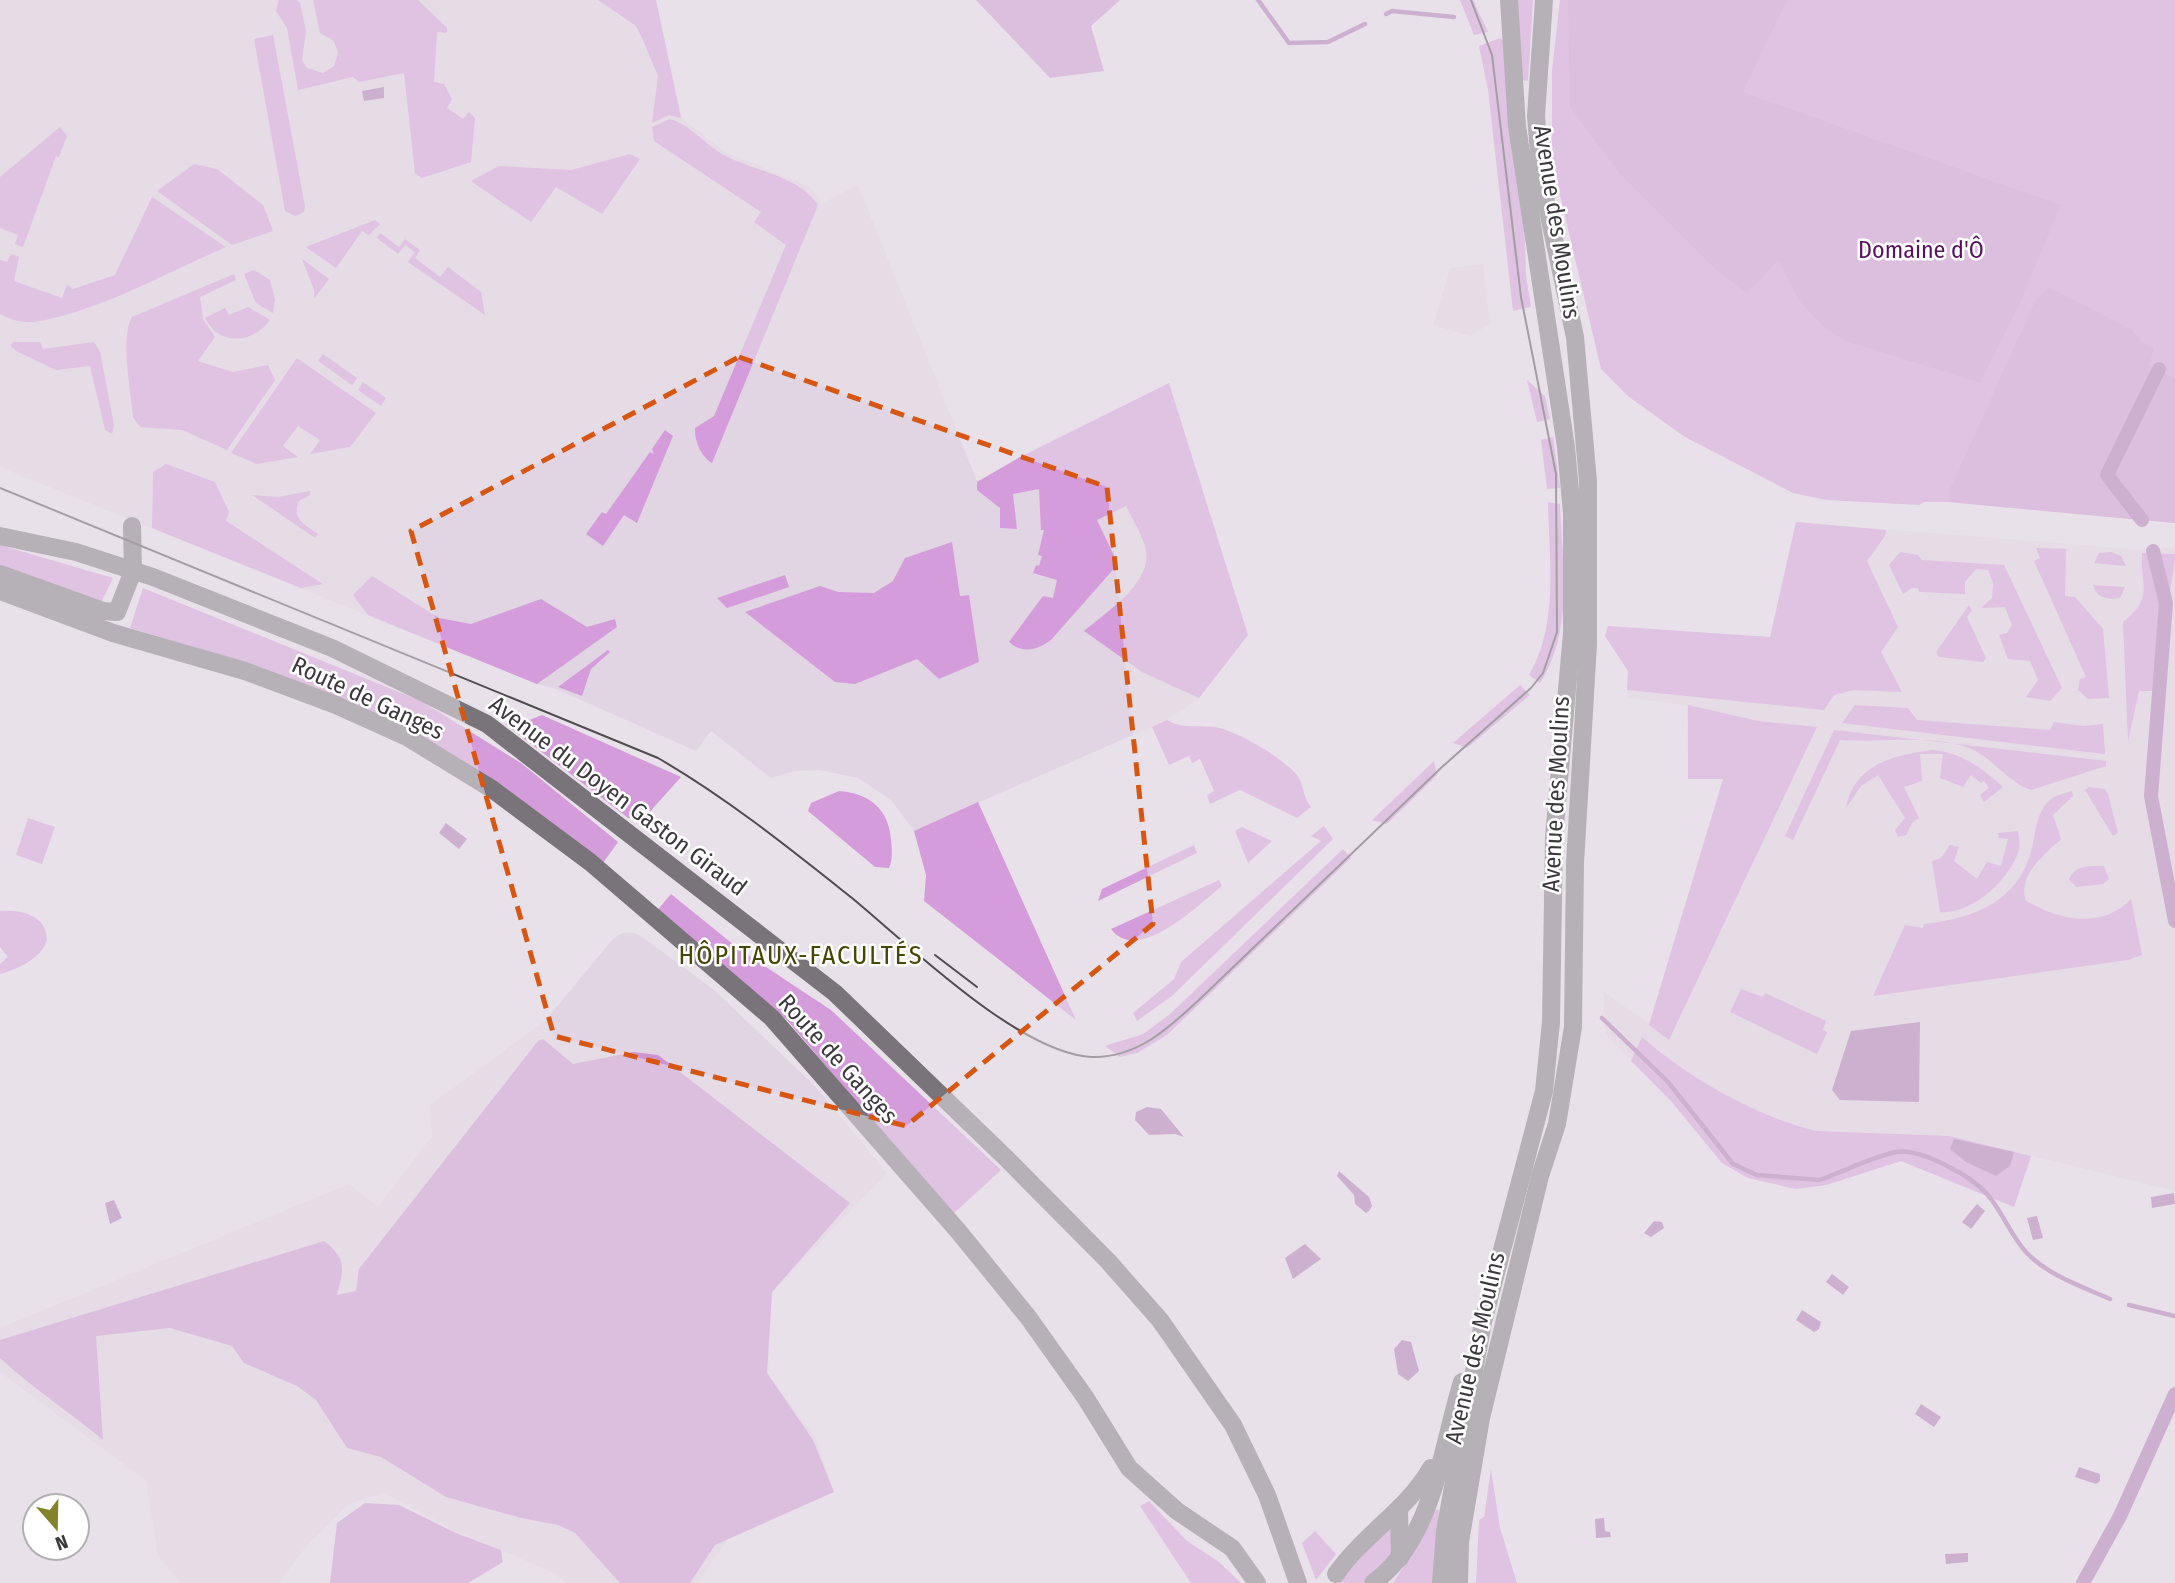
<svg xmlns="http://www.w3.org/2000/svg" width="2175" height="1583" font-family="'Fira Sans Condensed',sans-serif">
<style>
.built{fill:#e1d4e3}
.green{fill:#d59cdb}
.forest{fill:#cd94d2}
.water{fill:#ab74b1}
.lines{fill:none;stroke-linecap:round;stroke-linejoin:round}
.stream{stroke:#ab74b1;stroke-width:4.5}
.canal{stroke:#ab74b1;stroke-width:14}
.primary{stroke:#79737a;stroke-width:18}
.tram{stroke:#4f4c50;stroke-width:2}
.marked{fill:none;stroke:#d75611;stroke-width:5;stroke-dasharray:14 9;stroke-linejoin:round}
.labels{text-anchor:middle;dominant-baseline:central;stroke-width:5;stroke-linejoin:round;paint-order:stroke}
.street-label{font-size:24px;fill:#3c393d;stroke:#fff}
.park-label{font-size:24px;fill:#581360;stroke:#fff}
.neighbourhood-label{font-size:26px;letter-spacing:2px;fill:#474605;stroke:#fff}
</style>
<rect width="100%" height="100%" fill="#e9e1ea"/>
<g class="built">
<polygon points="0,0 656,0 682,118 725,152 810,187 823,203 858,185 977,481 1169,383 1248,635 1199,698 1167,720 914,831 891,800 858,778 820,770 795,771 771,778 711,731 696,751 556,689 537,684 0,467"/>
<polygon points="1483,264 1490,323 1471,336 1433,325 1450,268"/>
<polygon points="1796,522 2133,549 2175,548 2175,1191 2032,1156 2014,1207 1901,1161 1826,1185 1796,1189 1748,1178 1722,1163 1671,1101 1605,1033 1603,991 1649,1024 1723,779 1688,779 1687,705 1627,698 1628,671 1605,636 1608,626 1770,637"/>
<polygon points="622,933 635,933 645,939 713,989 815,1086 887,1173 772,1292 768,1374 816,1439 834,1492 727,1540 698,1583 566,1583 554,1573 454,1530 384,1493 349,1504 308,1544 279,1583 177,1583 179,1581 158,1556 146,1481 0,1372 0,1328 349,1184 378,1207 432,1136 430,1105 546,1020 612,940"/>
</g>
<g class="green">
<polygon points="279,0 297,0 300,3 306,31 302,60 307,68 323,73 334,66 338,53 334,41 320,33 313,0 418,0 447,28 447,33 437,32 434,82 444,84 452,99 447,108 463,119 469,112 475,118 471,162 422,178 415,173 404,73 359,82 353,77 298,90 287,28 276,11"/>
<polygon points="598,0 656,0 681,118 669,115 652,123 658,76 642,38 636,26"/>
<polygon points="1460,0 1473,0 1488,32 1474,35"/>
<polygon points="1516,0 1533,0 1528,81 1522,80"/>
<polygon points="1560,0 2175,0 2175,523 1949,502 1924,502 1919,505 1826,500 1793,493 1685,437 1629,397 1601,369 1552,161 1552,71"/>
<polygon points="273,35 305,206 304,212 295,216 285,211 254,39"/>
<polygon points="1500,38 1504,40 1524,214 1526,275 1531,307 1513,311 1488,90 1479,46"/>
<path d="M 670,119 C 691,125 705,145 724,155 C 755,172 798,175 818,205 L 712,463 C 701,457 694,440 695,428 L 714,416 L 786,245 L 754,222 L 761,212 L 654,141 L 652,127 Z"/>
<polygon points="60,127 67,136 59,157 56,156 23,247 15,244 18,235 0,228 0,177"/>
<polygon points="630,154 640,159 602,214 556,187 531,222 471,181 499,166 571,170"/>
<polygon points="194,164 217,169 263,205 273,231 232,245 157,191"/>
<path d="M 152,197 L 226,247 C 166,273 105,308 41,321 C 26,324 12,321 0,314 L 0,260 L 7,262 L 11,254 L 19,257 L 14,281 L 62,298 L 67,285 L 73,289 L 115,275 Z"/>
<polygon points="375,220 380,224 369,235 362,231 336,268 306,247"/>
<polygon points="380,233 399,247 405,239 420,250 415,258 440,277 448,267 481,292 485,315 408,262 415,252 405,245 398,254 377,238"/>
<polygon points="302,259 329,279 314,299 314,290"/>
<polygon points="254,270 270,280 275,299 273,313 256,303 244,274"/>
<path d="M 234,274 L 236,280 L 200,297 L 203,319 L 215,337 L 198,361 L 233,372 L 268,365 L 275,380 L 227,450 L 182,430 L 140,427 L 133,417 C 131,392 120,337 132,317 Z"/>
<path d="M 248,307 L 270,320 C 253,344 218,346 205,318 L 225,308 L 229,315 Z"/>
<polygon points="14,342 40,342 43,349 94,342 100,352 114,425 112,434 105,430 90,366 56,370 16,351 10,345"/>
<polygon points="323,354 357,378 352,385 318,361"/>
<polygon points="297,358 376,413 350,447 310,454 320,440 298,426 283,446 298,457 257,464 231,453"/>
<polygon points="1527,380 1545,396 1550,419 1537,422"/>
<polygon points="363,382 386,398 381,406 358,390"/>
<path d="M 1169,383 L 1248,635 L 1199,698 L 1142,672 L 1084,631 C 1105,613 1152,583 1146,551 C 1144,537 1132,519 1126,506 L 1097,520 L 1118,564 L 1051,640 C 1038,650 1022,654 1009,642 L 1043,596 L 1053,598 L 1057,580 L 1033,573 L 1036,565 L 1039,566 L 1042,556 L 1038,555 L 1044,530 L 1041,530 L 1039,489 L 1013,494 L 1017,529 L 1000,528 L 1000,508 L 977,490 L 977,482 L 1020,457 Z"/>
<polygon points="665,430 673,436 637,523 624,515 603,546 586,534 602,512 606,514 650,452 654,454 652,449"/>
<polygon points="1553,437 1560,488 1547,489 1541,440"/>
<polygon points="166,464 215,482 229,512 226,521 323,584 301,588 152,528 153,472"/>
<path d="M 310,491 L 310,495 L 299,501 C 291,519 305,525 318,534 L 315,538 L 252,495 L 278,497 Z"/>
<path d="M 1548,502 L 1560,504 C 1562,563 1574,631 1540,683 L 1529,675 C 1559,623 1549,560 1548,502 Z"/>
<polygon points="1796,522 1886,530 1885,536 1867,561 1898,627 1881,652 1902,692 1854,690 1834,695 1824,710 1627,690 1628,671 1605,636 1608,626 1770,637"/>
<polygon points="952,542 960,596 969,595 979,662 939,679 917,659 855,684 835,682 745,612 820,586 838,592 874,593 893,581 905,558"/>
<polygon points="0,545 113,578 101,603 0,568"/>
<polygon points="2036,548 2066,549 2065,596 2075,597 2103,629 2109,698 2088,699 2078,690 2080,679 2086,677 2034,561 2040,558"/>
<polygon points="1900,552 1918,555 1922,560 2004,565 2062,688 2050,701 2026,697 2038,680 2030,661 2008,659 1999,635 2007,633 2012,625 2005,607 1981,608 1992,598 1993,583 1988,570 1976,569 1965,582 1965,594 1919,592 1918,588 1912,588 1903,594 1889,565"/>
<polygon points="2111,552 2121,556 2126,566 2094,563 2099,553"/>
<path d="M 2142,553 L 2175,554 L 2175,560 L 2153,691 L 2139,691 L 2128,741 L 2123,622 C 2155,597 2140,587 2142,553 Z"/>
<polygon points="785,575 789,587 727,608 717,598"/>
<polygon points="372,576 439,618 471,624 541,599 587,627 615,619 617,627 537,684 368,615 353,595"/>
<path d="M 2093,585 L 2125,587 L 2120,598 C 2108,600 2096,598 2093,585 Z"/>
<polygon points="143,588 421,701 521,763 618,842 603,863 514,798 244,662 130,628"/>
<polygon points="1969,605 1972,610 1967,617 1986,658 1983,662 1939,657 1936,652"/>
<polygon points="608,650 610,652 591,669 582,696 558,687"/>
<polygon points="1520,685 1530,695 1467,748 1453,743"/>
<polygon points="1688,705 1758,721 1817,727 1669,1040 1649,1025 1723,779 1688,779"/>
<polygon points="1855,705 1908,708 1917,720 2050,730 2054,722 2083,726 2103,724 2105,754 1842,723"/>
<polygon points="542,715 681,777 647,815 640,819 628,818 505,724 527,721"/>
<path d="M 1167,720 C 1181,729 1199,725 1215,727 C 1236,730 1287,760 1299,778 C 1304,786 1302,795 1311,807 L 1297,818 L 1240,790 L 1210,804 L 1207,795 L 1214,791 L 1200,759 L 1192,763 L 1189,756 L 1169,765 L 1152,727 Z"/>
<path d="M 1834,730 L 2106,761 L 2106,766 L 2031,790 C 2007,782 1992,757 1969,748 C 1929,734 1881,743 1840,740 L 1793,840 L 1785,836 Z"/>
<path d="M 1933,750 C 1962,753 1982,768 2003,787 L 1984,802 L 1980,795 L 1989,788 L 1984,781 L 1981,783 L 1971,775 L 1963,787 L 1940,778 L 1943,754 L 1920,754 L 1922,781 L 1904,787 L 1919,818 L 1912,823 L 1906,835 L 1898,837 L 1895,830 L 1905,818 L 1878,775 L 1861,786 L 1846,808 C 1854,764 1894,755 1933,750 Z"/>
<polygon points="1434,761 1437,775 1387,824 1372,820"/>
<polygon points="2089,787 2105,789 2108,794 2118,833 2113,836 2085,790"/>
<path d="M 839,791 C 869,793 889,809 891,840 C 892,850 893,859 889,868 L 875,867 L 808,811 L 811,803 Z"/>
<path d="M 2072,791 L 2073,796 L 2053,815 L 2061,839 C 2045,854 2017,875 2026,901 C 2061,920 2101,930 2131,899 L 2142,955 L 2128,960 L 1873,996 L 1905,925 L 1923,928 L 1924,924 C 1977,918 2022,900 2033,843 C 2036,828 2038,809 2051,799 C 2057,795 2066,793 2072,791 Z"/>
<polygon points="978,802 1076,1020 924,901 926,875 914,831"/>
<polygon points="28,818 55,827 42,864 16,855"/>
<polygon points="1324,826 1333,839 1172,996 1137,1021 1133,1013 1174,979 1181,962 1321,841 1311,836"/>
<polygon points="1242,827 1272,841 1248,863 1235,831"/>
<path d="M 2018,831 C 2019,838 2021,847 2018,853 C 2008,881 1971,915 1940,912 L 1932,861 L 1941,858 L 1950,845 L 1959,847 L 1954,861 L 1977,879 L 1987,862 L 2001,866 L 2008,839 L 1999,838 L 1998,833 Z"/>
<polygon points="1194,845 1197,853 1098,901 1102,889"/>
<polygon points="1343,849 1351,858 1167,1035 1137,1053 1120,1057 1105,1046 1143,1034 1170,1014"/>
<path d="M 2104,866 L 2109,879 L 2103,884 L 2077,887 L 2069,880 C 2074,865 2089,866 2104,866 Z"/>
<path d="M 1219,880 L 1222,886 C 1198,905 1138,965 1111,929 Z"/>
<polygon points="671,894 739,949 831,1010 1001,1170 952,1215 787,1020 655,913"/>
<path d="M 0,911 C 21,910 46,914 47,940 C 41,959 18,969 0,974 L 0,964 L 8,957 L 0,947 Z"/>
<polygon points="1741,989 1763,997 1765,993 1826,1021 1823,1030 1827,1032 1817,1054 1730,1012"/>
<path d="M 1642,1037 C 1687,1077 1757,1117 1816,1131 L 1949,1136 L 2031,1156 L 2014,1207 L 1901,1161 L 1826,1185 L 1796,1189 L 1748,1178 L 1722,1163 L 1671,1101 L 1631,1061 Z"/>
<polygon points="1491,1469 1500,1528 1517,1583 1476,1583 1479,1520 1484,1517"/>
<polygon points="1149,1501 1187,1541 1219,1562 1241,1583 1191,1583 1140,1506"/>
<polygon points="1433,1509 1439,1510 1434,1583 1393,1583 1420,1541"/>
<polygon points="1387,1528 1394,1528 1392,1559 1362,1583 1339,1583"/>
<polygon points="1315,1531 1336,1554 1316,1580 1302,1543"/>
</g>
<g class="forest">
<polygon points="976,0 1120,0 1091,26 1104,71 1050,78"/>
<polygon points="1568,0 1787,0 1743,92 2061,205 2023,296 1980,383 1846,341 1825,328 1801,303 1778,261 1747,293 1715,269 1622,176 1570,108"/>
<polygon points="2049,287 2132,330 2141,341 2154,348 2149,366 2175,379 2175,523 1949,502 1949,491 2035,301"/>
<path d="M 543,1039 L 573,1064 L 634,1052 L 658,1055 L 850,1203 L 772,1292 L 767,1373 L 813,1440 L 834,1492 L 715,1545 L 690,1583 L 620,1583 L 575,1533 L 558,1525 L 521,1518 L 446,1497 L 381,1457 L 347,1448 L 316,1400 L 297,1386 L 244,1363 L 232,1346 L 170,1328 L 96,1336 L 103,1440 C 70,1412 32,1388 0,1358 L 0,1340 L 324,1241 C 347,1259 344,1268 337,1295 L 356,1291 L 359,1269 L 538,1041 Z"/>
<polygon points="365,1503 399,1505 456,1533 501,1550 503,1562 468,1583 330,1583 337,1523"/>
</g>
<g class="water">
<polygon points="384,87 384,98 364,101 362,91"/>
<polygon points="446,823 467,839 459,849 439,833"/>
<polygon points="1920,1022 1919,1102 1840,1100 1832,1090 1851,1031"/>
<polygon points="1147,1107 1161,1109 1184,1137 1175,1134 1149,1135 1135,1120 1136,1112"/>
<polygon points="1954,1139 2014,1152 2010,1166 1996,1176 1966,1162 1950,1149"/>
<polygon points="1339,1171 1369,1197 1372,1206 1369,1211 1366,1213 1355,1204 1354,1195 1337,1176"/>
<polygon points="2174,1193 2175,1204 2152,1208 2151,1197"/>
<polygon points="114,1200 122,1218 110,1224 105,1203"/>
<polygon points="1977,1204 1985,1211 1971,1229 1962,1222"/>
<polygon points="2037,1216 2043,1238 2033,1240 2027,1218"/>
<polygon points="1654,1221 1662,1222 1664,1228 1651,1237 1644,1233"/>
<polygon points="1305,1244 1321,1259 1293,1279 1285,1258"/>
<polygon points="1832,1274 1849,1287 1843,1295 1826,1282"/>
<polygon points="1802,1310 1821,1322 1819,1329 1814,1332 1796,1320"/>
<polygon points="1402,1340 1411,1342 1419,1371 1408,1381 1398,1374 1394,1349"/>
<polygon points="1921,1404 1941,1417 1934,1427 1915,1414"/>
<polygon points="2079,1467 2100,1474 2100,1481 2096,1484 2075,1477"/>
<polygon points="1604,1518 1605,1531 1610,1532 1611,1537 1596,1538 1595,1519"/>
<polygon points="1968,1553 1968,1562 1946,1564 1945,1554"/>
</g>
<g class="lines">
<g class="stream">
<polyline points="1258,0 1289,43 1328,42 1365,24"/>
<polyline points="1386,14 1392,11 1454,17"/>
<path d="M 1602,1018 L 1668,1082 L 1733,1164 L 1757,1175 L 1820,1180 C 1845,1171 1871,1157 1896,1152 C 1921,1148 1971,1176 1987,1194 C 2003,1212 2010,1235 2026,1252 C 2047,1275 2083,1287 2110,1299"/>
<polyline points="2129,1305 2175,1316"/>
</g>
<g class="canal">
<polyline points="2142,520 2107,475 2159,369"/>
<polyline points="2153,551 2166,603 2151,796 2175,921"/>
<polyline points="2083,1583 2120,1516 2175,1394"/>
</g>
<g class="primary">
<polyline points="0,536 76,552 153,577 332,648 487,724 835,993 1006,1158 1108,1261 1160,1320 1233,1425 1267,1495 1298,1583"/>
<polyline points="0,574 103,611 117,612 133,571 132,526"/>
<polyline points="0,591 113,633 245,671 336,705 407,737 492,789 590,862 772,1018 959,1232 1028,1317 1085,1397 1129,1468 1177,1511 1232,1548 1257,1583"/>
<polyline points="1399,1508 1400,1558"/>
<path d="M 1336,1574 C 1365,1533 1408,1509 1431,1468"/>
<path d="M 1373,1583 C 1434,1539 1441,1449 1462,1382"/>
<polyline points="1441,1583 1445,1531 1483,1322 1544,1091 1551,1022 1554,837 1572,633 1572,513 1566,447 1517,126 1509,0"/>
<polyline points="1459,1583 1460,1542 1481,1418 1540,1176 1557,1124 1573,1027 1575,863 1588,644 1588,481 1575,337 1541,178 1536,116 1544,0"/>
</g>
<g class="tram">
<path d="M 0,488 L 658,758 C 727,798 789,848 852,898 C 909,945 1020,1054 1092,1057 C 1138,1058 1170,1027 1201,998 L 1442,767 L 1531,688 L 1543,673 L 1557,632 L 1556,474 L 1521,297 L 1492,55 L 1471,0"/>
<polyline points="935,955 977,987"/>
</g>
</g>
<path d="M0 0H2175V1583H0ZM 739,357 L 1107,487 L 1153,924 L 906,1126 L 554,1036 L 411,531 Z" fill="#e9e1ea" fill-opacity=".55" fill-rule="evenodd"/>
<path class="marked" d="M 739,357 L 1107,487 L 1153,924 L 906,1126 L 554,1036 L 411,531 Z"/>
<g class="labels">
<g class="street-label">
<text transform="translate(1557 222) rotate(81)">Avenue des Moulins</text>
<text transform="translate(368 698) rotate(25)">Route de Ganges</text>
<text transform="translate(1556 794) rotate(-87)">Avenue des Moulins</text>
<text transform="translate(618 796) rotate(37)">Avenue du Doyen Gaston Giraud</text>
<text transform="translate(838 1059) rotate(48)">Route de Ganges</text>
<text transform="translate(1475 1348) rotate(-77)">Avenue des Moulins</text>
</g>
<g class="park-label">
<text x="1921" y="250">Domaine d'Ô</text>
</g>
<g class="neighbourhood-label">
<text x="801" y="955">HÔPITAUX-FACULTÉS</text>
</g>
</g>
<g transform="translate(56 1527) rotate(160)"><circle r="33" fill="#ffffff" stroke="#b1b0b1" stroke-width="2"/>
<path d="M0-5L12 26L0 18L-12 26Z" fill="#84832c"/>
<text y="-10" font-size="19" font-weight="bold" text-anchor="middle" fill="#3c393d">N</text>
</g>
</svg>
